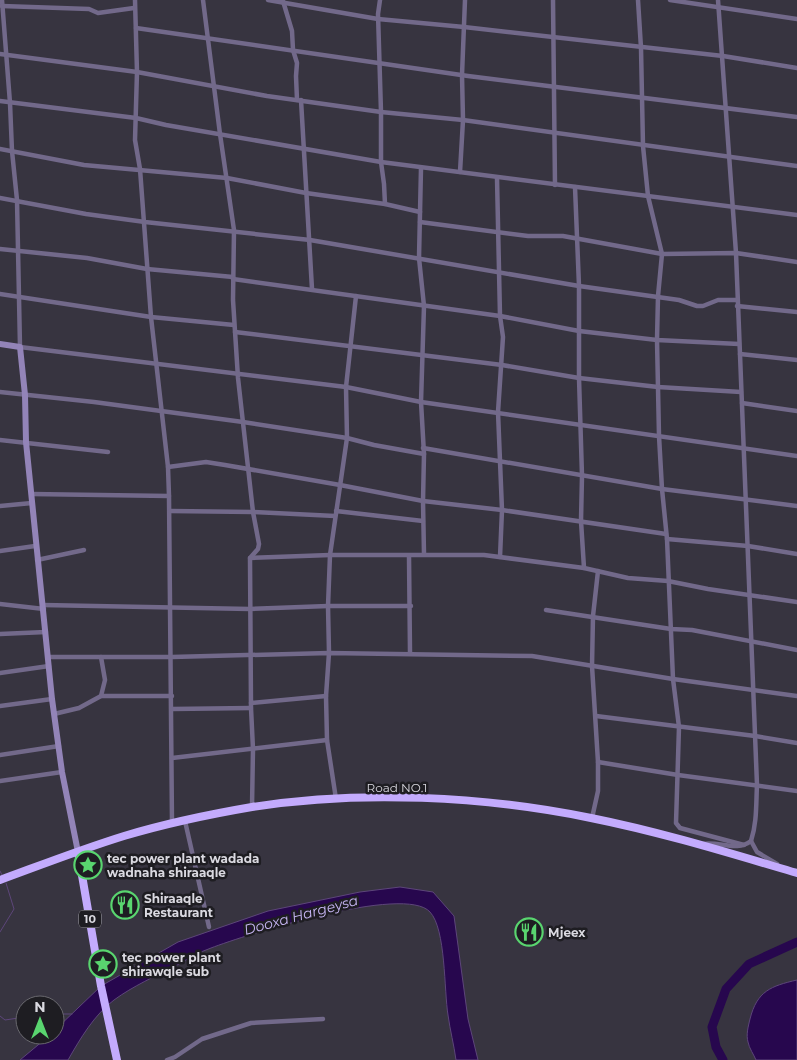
<svg xmlns="http://www.w3.org/2000/svg" width="797" height="1060" font-family="Montserrat,sans-serif">
<style>
.water{fill:#27074e;stroke:#5d467a}
.lines{fill:none;stroke-linecap:round;stroke-linejoin:round}
.stream{stroke:#5d467a;stroke-width:1}
.river{stroke:#27074e;stroke-width:9}
.street{stroke:#72698a;stroke-width:4.5}
.secondary{stroke:#9384b8;stroke-width:6}
.highway{stroke:#c3abfd;stroke-width:8}
.labels{text-anchor:middle;dominant-baseline:central;stroke-width:5;stroke-linejoin:round;paint-order:stroke}
.shield{fill:#1e1d22;stroke:#a2a1a7;stroke-width:1}
.shield-label{font-size:11px;font-weight:bold;fill:#dad9e0}
.street-label{font-size:12px;fill:#dad9e0;stroke:#1e1d22}
.poi-label{font-size:12px;font-weight:bold;fill:#dad9e0;stroke:#1e1d22;text-anchor:start}
.water-label{font-size:14px;font-style:italic;fill:#c7b6f4;stroke:#1e1d22}
</style>
<rect width="100%" height="100%" fill="#373440"/>
<g class="water">
<path d="M 400,887 L 433,892 L 454,916 L 468,1019 L 478,1060 L 456,1060 C 454,1045 450,1030 448,1015 C 444,991 446,929 430,912 C 405,884 245,935 211,948 C 199,952 188,959 177,965 C 156,976 133,986 114,1000 C 94,1015 80,1039 68,1060 L 20,1060 L 50,1035 L 55,1035 L 55,1030 L 101,986 L 178,942 L 268,911 L 360,892 Z"/>
<path d="M 797,980 L 797,1060 L 756,1060 C 754,1055 749,1048 748,1042 C 746,1035 748,1027 750,1019 C 757,991 771,986 797,980 Z"/>
</g>
<g class="lines">
<g class="stream">
<polyline points="0,871 3,877"/>
<polyline points="0,932 14,909 6,883"/>
<polyline points="55,1014 72,1014"/>
<polyline points="0,1016 5,1020 25,1017"/>
</g>
<polyline class="river" points="723,1060 716,1047 712,1027 726,989 749,964 797,942"/>
<g class="street">
<polyline points="2,0 10,103 12,151 17,200 20,347 346,387 421,402 797,456"/>
<polyline points="135,0 137,72 135,140 140,169 151,317 168,467 169,496 172,823"/>
<polyline points="203,0 220,134 234,230 233,300 238,378 253,512 259,544 258,549 250,558 251,708 253,749 252,807"/>
<polyline points="268,0 378,19 464,27 723,56 797,68"/>
<polyline points="380,0 378,14 381,112 381,162 384,184 385,204"/>
<polyline points="553,0 555,185"/>
<polyline points="638,0 641,48 643,146 648,196 662,254 658,296 657,340 659,436 662,489 667,539 673,679 679,727 676,823 680,828 744,845"/>
<polyline points="670,0 797,19"/>
<polyline points="283,1 292,31 293,50 297,63 296,76 297,100"/>
<polyline points="2,6 89,9 98,13 134,8"/>
<polyline points="136,28 468,76 797,117"/>
<polyline points="0,54 137,72 267,96 381,112 463,120 797,166"/>
<polyline points="301,100 312,289"/>
<polyline points="0,101 136,118 166,125 381,162 797,215"/>
<polyline points="0,149 84,165 227,178 306,193 385,204 420,212"/>
<polyline points="421,168 419,258 424,306 421,402 424,454 423,501 424,554"/>
<polyline points="460,172 463,120 462,75 465,0"/>
<polyline points="497,178 500,316 503,337 498,412 502,510 500,557"/>
<polyline points="575,187 579,286 579,378 582,476 581,521 584,568"/>
<polyline points="0,198 86,214 145,222 310,240 579,286 679,300 697,306 703,306 718,300 737,300"/>
<polyline points="420,222 528,236 563,236 662,254 736,253 797,262"/>
<polyline points="0,249 87,258 147,269 233,277"/>
<polyline points="233,279 500,316 579,331 657,340 739,344"/>
<polyline points="0,294 151,317 234,325"/>
<polyline points="737,306 797,312"/>
<polyline points="235,332 502,365 579,378 658,387 741,392"/>
<polyline points="740,354 797,360"/>
<polyline points="0,392 94,402 243,422 347,438 374,445 424,454"/>
<polyline points="742,403 797,411"/>
<polyline points="0,440 108,452"/>
<polyline points="423,448 662,489 797,506"/>
<polyline points="168,467 206,462 225,465 340,485 423,501 502,510 666,534"/>
<polyline points="31,494 169,496"/>
<polyline points="0,506 32,503"/>
<polyline points="170,511 253,512 335,516"/>
<polyline points="336,511 423,521"/>
<polyline points="667,539 748,546 797,554"/>
<polyline points="0,551 35,546"/>
<polyline points="409,556 410,653"/>
<polyline points="250,558 330,555 484,555 584,568 628,578 668,581 708,589 797,602"/>
<polyline points="37,560 84,550"/>
<polyline points="0,604 44,609"/>
<polyline points="43,605 250,609 328,606 411,606"/>
<polyline points="546,610 671,629 692,630 797,650"/>
<polyline points="0,634 46,632"/>
<polyline points="48,657 172,657 329,653 532,656 673,679 797,696"/>
<polyline points="101,657 105,680 101,696"/>
<polyline points="0,673 49,666"/>
<polyline points="251,703 326,696"/>
<polyline points="0,706 52,699"/>
<polyline points="172,709 251,708"/>
<polyline points="54,714 79,708 101,696 172,696"/>
<polyline points="596,716 755,736 797,743"/>
<polyline points="0,755 59,746"/>
<polyline points="172,758 327,740"/>
<polyline points="598,762 678,775 797,791"/>
<polyline points="0,781 62,772"/>
<polyline points="336,799 327,740 326,696 329,653 328,606 330,555 347,438 346,387 356,296"/>
<polyline points="592,818 598,791 598,762 592,666 593,616 598,571"/>
<polyline points="185,821 209,927"/>
<polyline points="751,841 757,852 777,864"/>
<path d="M 703,844 C 719,841 737,852 751,841 C 757,823 756,804 757,785 L 736,253 L 718,0"/>
<polyline points="167,1060 175,1057 202,1039 251,1023 323,1019"/>
</g>
<polyline class="secondary" points="0,344 20,347 25,395 26,442 52,699 62,772 78,852"/>
<g class="highway">
<polyline points="78,852 101,986 117,1060"/>
<path d="M 0,880 C 41,865 82,849 124,836 C 164,824 211,814 252,807 C 360,790 484,796 591,818 C 661,832 729,853 797,873"/>
</g>
</g>
<defs>
<g id="sight-ring" transform="scale(1.4375)"><circle r="9.5" fill="#1e1d22" stroke="#59d56f" stroke-width="1.5"/><path d="M0-6L1.8-2.2L6-1.7L2.9 1.2L3.7 5.4L0 3.3L-3.7 5.4L-2.9 1.2L-6-1.7L-1.8-2.2Z" fill="#59d56f"/></g>
<g id="restaurant-ring" transform="scale(1.4375)"><circle r="9.5" fill="#1e1d22" stroke="#59d56f" stroke-width="1.5"/><path d="M-5-6h1v4h1v-4h1v4h1v-4h1v5L-1.5 .5V6h-2V.5L-5-1ZM5-6V6H3V1.5H1.5Q1.5-4 5-6Z" fill="#59d56f"/></g>
</defs>
<g fill-rule="evenodd">
<use href="#sight-ring" x="88" y="865"/>
<use href="#restaurant-ring" x="125" y="905"/>
<use href="#restaurant-ring" x="529" y="932"/>
<use href="#sight-ring" x="103" y="964"/>
</g>
<g class="labels">
<rect class="shield" x="79" y="910.5" width="22" height="17" rx="4"/>
<g class="shield-label">
<text x="90" y="919">10</text>
</g>
<g class="street-label">
<text x="397" y="787">Road NO.1</text>
</g>
<g class="poi-label">
<text x="107" y="858">tec power plant wadada<tspan x="107" dy="14">wadnaha shiraaqle</tspan></text>
<text x="144" y="898">Shiraaqle<tspan x="144" dy="14">Restaurant</tspan></text>
<text x="548" y="932">Mjeex</text>
<text x="122" y="957">tec power plant<tspan x="122" dy="14">shirawqle sub</tspan></text>
</g>
<g class="water-label">
<text transform="translate(301 915) rotate(-15)">Dooxa Hargeysa</text>
</g>
</g>
<g transform="translate(40 1020)"><circle r="24" fill="#1e1d22" stroke="#69686e"/>
<path d="M0-4L9 19L0 12L-9 19Z" fill="#59d56f"/>
<text y="-8" font-size="14" font-weight="bold" text-anchor="middle" fill="#dad9e0">N</text>
</g>
</svg>
